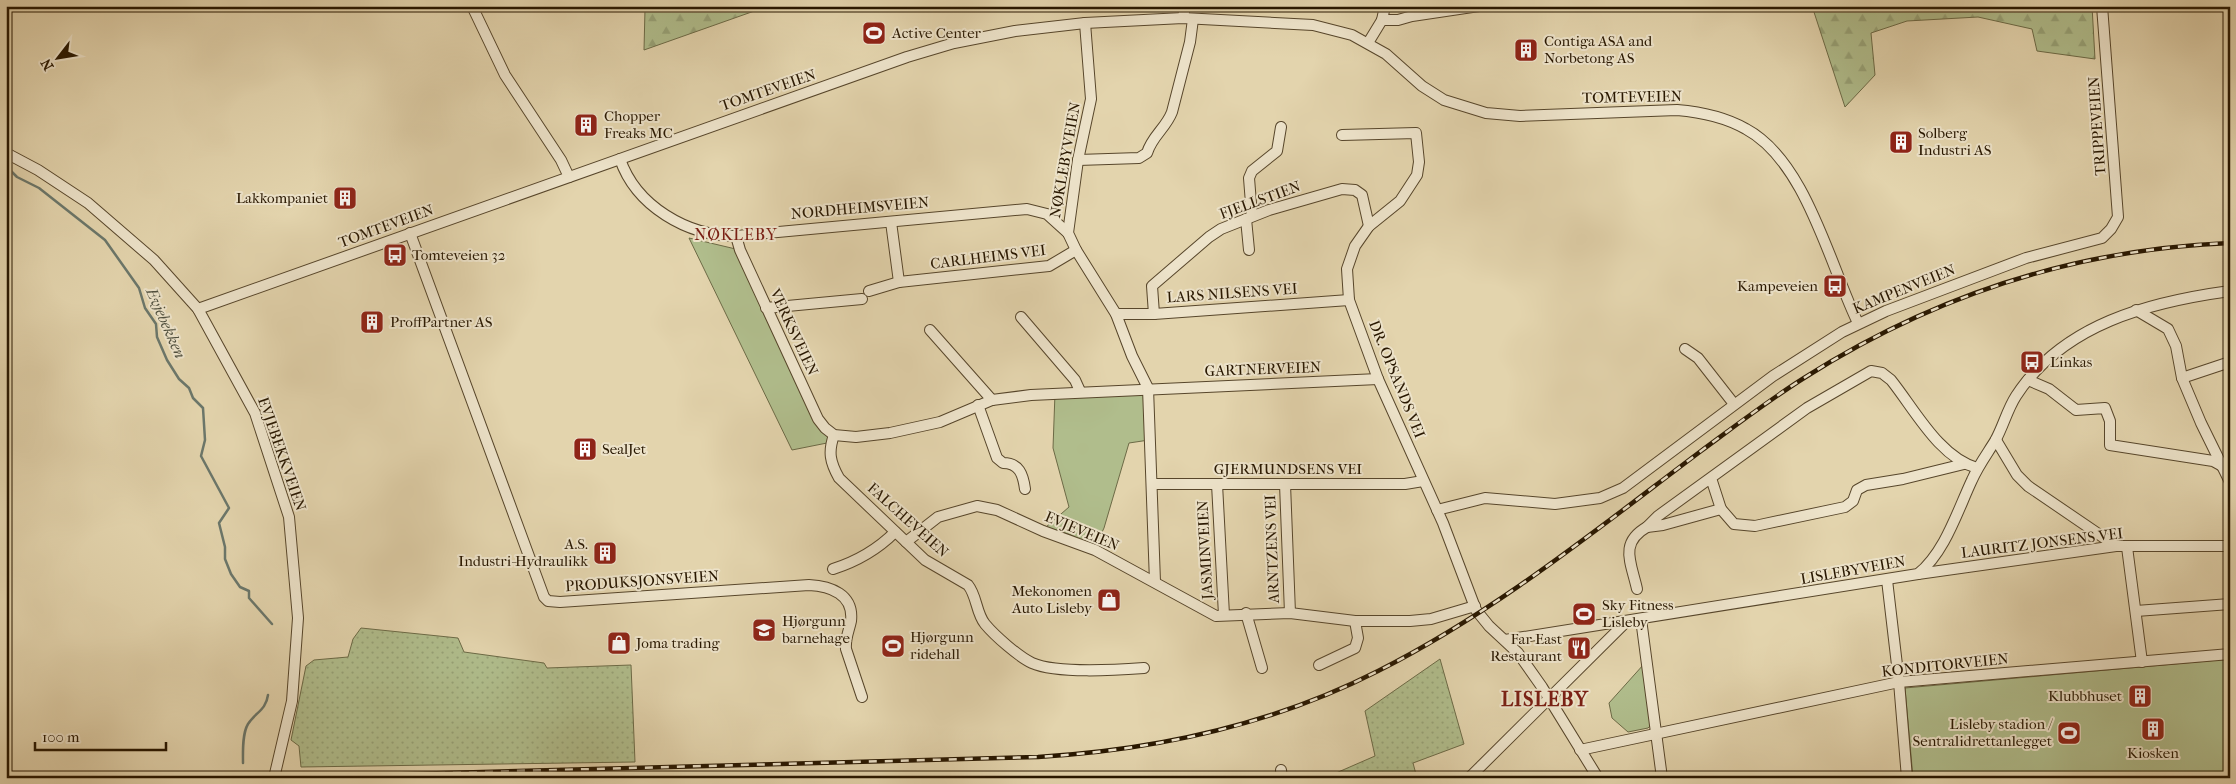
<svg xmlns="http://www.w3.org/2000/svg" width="2236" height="784" font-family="'IM FELL French Canon',serif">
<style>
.grass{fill:url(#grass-dots);stroke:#6c6a46}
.forest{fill:url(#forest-firs);stroke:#6c6a46}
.park{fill:#b0bd8c;stroke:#6c6a46}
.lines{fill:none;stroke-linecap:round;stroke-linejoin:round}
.stream{stroke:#6b776b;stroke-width:2.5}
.minor-casing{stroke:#57462b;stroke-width:12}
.minor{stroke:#ede3ca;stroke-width:10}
.rail-casing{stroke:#281700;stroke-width:4.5}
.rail{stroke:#ede3ca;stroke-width:2.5;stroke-dasharray:8;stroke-linecap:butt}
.labels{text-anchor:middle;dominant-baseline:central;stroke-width:4;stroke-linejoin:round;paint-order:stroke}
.poi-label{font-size:15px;fill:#281700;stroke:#ede3ca;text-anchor:start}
.street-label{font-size:15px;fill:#281700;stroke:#ede3ca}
.neighbourhood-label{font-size:16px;letter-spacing:1px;fill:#7a1f14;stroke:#ede3ca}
.water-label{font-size:16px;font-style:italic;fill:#4f4f3e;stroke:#ede3ca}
.district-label{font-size:20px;font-weight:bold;letter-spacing:1px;fill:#7a1f14;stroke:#ede3ca}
</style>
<defs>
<pattern id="grass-dots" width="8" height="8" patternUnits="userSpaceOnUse" patternTransform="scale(1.25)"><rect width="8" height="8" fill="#b0bd8c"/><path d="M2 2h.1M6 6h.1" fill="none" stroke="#97a277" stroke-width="1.8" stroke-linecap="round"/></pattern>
<pattern id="forest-firs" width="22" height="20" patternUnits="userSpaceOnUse" patternTransform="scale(1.25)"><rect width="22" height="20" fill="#b0bd8c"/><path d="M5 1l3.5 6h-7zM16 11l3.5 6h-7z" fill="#97a277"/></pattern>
</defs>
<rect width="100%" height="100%" fill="#e3d4ad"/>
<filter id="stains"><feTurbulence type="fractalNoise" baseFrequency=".004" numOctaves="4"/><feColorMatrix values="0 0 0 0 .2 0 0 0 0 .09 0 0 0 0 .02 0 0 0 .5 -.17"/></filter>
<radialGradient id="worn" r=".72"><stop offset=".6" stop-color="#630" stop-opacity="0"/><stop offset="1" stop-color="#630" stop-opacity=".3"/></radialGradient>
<g class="grass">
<polygon points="361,628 458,638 464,652 544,663 547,668 631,665 635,762 301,767 299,746 291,740 306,666 314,660 348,657 353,639"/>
<polygon points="1440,659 1464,744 1413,763 1417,778 1337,778 1336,773 1375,756 1365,711"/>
</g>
<g class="forest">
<polygon points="640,6 762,6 760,9 644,50 645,9"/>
<polygon points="1812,6 2092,6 2095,59 2037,51 2032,29 1978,17 1907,21 1871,33 1875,75 1845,107"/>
</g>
<g class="park">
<polygon points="689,238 740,250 818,419 834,435 827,443 792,450"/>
<polygon points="1148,388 1149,440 1129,443 1104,528 1095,547 1071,535 1046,527 1069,507 1053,448 1055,393"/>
<polygon points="2230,659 2230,778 1913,778 1905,688"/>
<polygon points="1644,664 1652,724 1648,728 1628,732 1612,718 1609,703"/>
</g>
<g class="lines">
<g class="stream">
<polyline points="11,171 17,177 39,188 105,240 139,288 145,308 156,324 157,337 167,360 179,379 189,388 193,398 203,408 205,440 201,456 229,508 219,523 225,547 225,559 231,574 240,587 249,591 249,598 272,624"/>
<path d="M 243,763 C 243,752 242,734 248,724 C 256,712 266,710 268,695"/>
</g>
<g class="minor-casing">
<g id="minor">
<polyline points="472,6 505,75 561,160 569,177"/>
<polyline points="1183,18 1185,6"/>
<polyline points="1382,20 1398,20 1412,16 1479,6"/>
<polyline points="1085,23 1091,99 1078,160 1068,233 1076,250 1116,314 1132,356 1148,388 1155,582"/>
<polyline points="1368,43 1382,20 1385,6"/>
<polyline points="1342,135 1416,133 1419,162 1417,175 1400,201 1369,226 1355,246 1347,269 1349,300 1378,379 1443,523 1476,610 1489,626 1518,653 1542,687 1598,778"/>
<polyline points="6,153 38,170 88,203 154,260 198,309 255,413 289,517 298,618 292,701 274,778"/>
<path d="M 620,159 C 636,206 687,236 736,236 L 1027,209 L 1047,214 L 1068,233"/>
<path d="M 1078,160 L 1139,158 L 1147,153 C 1152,136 1166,128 1172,112 L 1190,42 L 1193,19"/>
<polyline points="1252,216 1249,178 1252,171 1277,151 1281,127"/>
<polyline points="1246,219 1249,250"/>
<path d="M 410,233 L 544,597 L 548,601 L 560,602 L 809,585 C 830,586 854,594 851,621 C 849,631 845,638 846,649 L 862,697"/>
<polyline points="736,236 740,250 818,419 825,428 834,435 856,437 890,433 940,422 992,400 1031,395 1378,379"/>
<polyline points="899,282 1049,266 1076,250"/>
<polyline points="869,291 899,282 891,222"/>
<polyline points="766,308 862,299"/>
<path d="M 198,309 L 907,57 L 954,43 L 1015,31 L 1085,23 L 1183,18 L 1313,25 L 1352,35 L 1386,54 L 1422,86 L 1444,100 L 1486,113 L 1520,116 L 1677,110 C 1701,112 1725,117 1746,129 C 1806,161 1830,266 1858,323"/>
<polyline points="2136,310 2168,329 2176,346 2182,378 2201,423 2230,482"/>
<polyline points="1116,314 1154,314 1349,300"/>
<polyline points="1154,314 1152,286 1209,237 1221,229 1269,210 1342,189 1355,190 1362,195 1369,226"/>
<polyline points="1021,317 1075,380 1080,391"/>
<polyline points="930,330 992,400"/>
<polyline points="1685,349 1698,358 1734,404"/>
<polyline points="2182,378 2230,362"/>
<polyline points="2028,380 2049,389 2076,410 2105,408 2110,421 2110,445 2213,461 2222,466 2230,467"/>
<path d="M 978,405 L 997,458 L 1003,463 C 1019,463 1023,474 1025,489"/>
<path d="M 834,435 C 828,452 830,462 839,478 L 925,560 L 968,585 C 977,596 976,613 985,624 C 995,636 1019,657 1032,663 C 1057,674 1116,670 1144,668"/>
<polyline points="1996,440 2017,475 2028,486 2116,546"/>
<path d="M 1711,478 L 1721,509 L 1663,525 L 1647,527 L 1658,516 L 1807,408 L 1871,371 L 1882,373 L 1891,380 C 1915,410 1939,457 1977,468"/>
<polyline points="1152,484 1405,484 1423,481"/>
<polyline points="1217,484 1224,615"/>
<polyline points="1285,484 1290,613"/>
<polyline points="1721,509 1734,524 1755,526 1845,507 1853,501 1857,490 1866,485 1903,479 1964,464"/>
<polyline points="1437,510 1485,498 1555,504 1600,498 1623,488 1773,376 1842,332 1886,311 2026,258 2102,238 2111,229 2118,217 2102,6"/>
<polyline points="906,542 938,517 977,506 997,510 1043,531 1095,550 1216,616 1290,613 1355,621 1410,621 1431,619 1475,606"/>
<polyline points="2127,547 2142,662"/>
<path d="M 833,569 C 858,561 877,550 895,532"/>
<polyline points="1918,574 2116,546 2230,546"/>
<polyline points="1887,580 1899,682 1907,778"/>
<path d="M 1637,589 C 1631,562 1619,543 1647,527"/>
<polyline points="2136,611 2230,604"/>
<polyline points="1246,613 1262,668"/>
<polyline points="1641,619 1662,778"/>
<path d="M 1505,640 L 1918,574 C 1945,552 1957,512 1972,480 C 1978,466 1987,454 1995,441 C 2003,427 2007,410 2016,396 C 2063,324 2149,302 2230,291"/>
<polyline points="1319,665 1355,648 1358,638 1355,621"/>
<polyline points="1580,750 1899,682 2230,654"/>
<polyline points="1281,770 1282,778"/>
<polyline points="1469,778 1626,622"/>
</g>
</g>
<use href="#minor" class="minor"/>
<g class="rail-casing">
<path id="rail" d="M 261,778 L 1038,757 C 1156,750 1272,725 1378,671 C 1495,612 1597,529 1701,451 C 1735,426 1769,400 1804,378 C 1933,296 2077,249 2230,243"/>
</g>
<use href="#rail" class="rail"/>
</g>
<defs>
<g id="stadium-square" transform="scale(1.25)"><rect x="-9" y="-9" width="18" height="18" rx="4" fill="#8f2418" stroke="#ede3ca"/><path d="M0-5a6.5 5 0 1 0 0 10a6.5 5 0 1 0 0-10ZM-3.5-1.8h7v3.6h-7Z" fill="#fff"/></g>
<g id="building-square" transform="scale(1.25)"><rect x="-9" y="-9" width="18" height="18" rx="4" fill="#8f2418" stroke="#ede3ca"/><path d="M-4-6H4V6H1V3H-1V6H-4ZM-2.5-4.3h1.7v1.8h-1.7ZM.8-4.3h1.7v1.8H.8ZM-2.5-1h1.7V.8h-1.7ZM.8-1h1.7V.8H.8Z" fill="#fff"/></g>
<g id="bus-square" transform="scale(1.25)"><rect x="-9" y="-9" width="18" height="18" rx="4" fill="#8f2418" stroke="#ede3ca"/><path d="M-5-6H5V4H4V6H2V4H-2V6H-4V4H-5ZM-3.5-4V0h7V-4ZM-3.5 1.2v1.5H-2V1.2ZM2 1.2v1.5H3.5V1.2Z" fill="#fff"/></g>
<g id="shop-square" transform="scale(1.25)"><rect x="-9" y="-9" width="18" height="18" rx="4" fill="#8f2418" stroke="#ede3ca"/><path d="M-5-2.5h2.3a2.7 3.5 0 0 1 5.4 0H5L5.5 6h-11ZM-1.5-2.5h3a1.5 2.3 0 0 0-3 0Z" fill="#fff"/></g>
<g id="school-square" transform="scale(1.25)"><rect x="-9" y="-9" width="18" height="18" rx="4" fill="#8f2418" stroke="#ede3ca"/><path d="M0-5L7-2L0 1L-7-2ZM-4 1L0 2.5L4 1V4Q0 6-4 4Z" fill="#fff"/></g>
<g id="restaurant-square" transform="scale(1.25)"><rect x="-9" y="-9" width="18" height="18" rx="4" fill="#8f2418" stroke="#ede3ca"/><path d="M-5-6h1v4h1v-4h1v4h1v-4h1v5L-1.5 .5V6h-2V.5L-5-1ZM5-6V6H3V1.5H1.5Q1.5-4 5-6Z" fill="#fff"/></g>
</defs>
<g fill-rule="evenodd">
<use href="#stadium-square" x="874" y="33"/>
<use href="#building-square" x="1526" y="50"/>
<use href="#building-square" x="586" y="125"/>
<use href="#building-square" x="1901" y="142"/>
<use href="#building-square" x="345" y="198"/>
<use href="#bus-square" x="395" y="255"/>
<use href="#bus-square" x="1835" y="286"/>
<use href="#building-square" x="372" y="322"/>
<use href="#bus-square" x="2032" y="362"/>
<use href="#building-square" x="585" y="449"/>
<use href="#building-square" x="605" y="553"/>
<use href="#shop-square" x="1109" y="600"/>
<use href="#stadium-square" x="1584" y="614"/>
<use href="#school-square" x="764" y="630"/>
<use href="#shop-square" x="619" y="643"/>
<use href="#stadium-square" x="893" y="646"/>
<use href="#restaurant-square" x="1579" y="648"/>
<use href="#building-square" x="2140" y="696"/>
<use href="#building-square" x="2153" y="729"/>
<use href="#stadium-square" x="2069" y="733"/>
</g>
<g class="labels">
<g class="poi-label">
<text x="892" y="33">Active Center</text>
<text x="1544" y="41">Contiga ASA and<tspan x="1544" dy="17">Norbetong AS</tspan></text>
<text x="604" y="116">Chopper<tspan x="604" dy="17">Freaks MC</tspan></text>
<text x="1918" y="133">Solberg<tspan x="1918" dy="17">Industri AS</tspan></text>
<text x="328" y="198" text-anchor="end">Lakkompaniet</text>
<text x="412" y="255">Tomteveien 32</text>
<text x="1818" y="286" text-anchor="end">Kampeveien</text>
<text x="390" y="322">ProffPartner AS</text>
<text x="2050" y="362">Linkas</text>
<text x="602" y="449">SealJet</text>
<text x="588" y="544" text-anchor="end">A.S.<tspan x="588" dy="17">Industri-Hydraulikk</tspan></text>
<text x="1092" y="591" text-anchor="end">Mekonomen<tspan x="1092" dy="17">Auto Lisleby</tspan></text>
<text x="1602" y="605">Sky Fitness<tspan x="1602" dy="17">Lisleby</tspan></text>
<text x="782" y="621">Hjørgunn<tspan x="782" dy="17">barnehage</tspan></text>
<text x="910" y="637">Hjørgunn<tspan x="910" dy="17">ridehall</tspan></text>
<text x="1562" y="639" text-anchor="end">Far East<tspan x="1562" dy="17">Restaurant</tspan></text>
<text x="636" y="643">Joma trading</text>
<text x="2122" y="696" text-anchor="end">Klubbhuset</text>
<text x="2052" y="724" text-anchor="end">Lisleby stadion /<tspan x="2052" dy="17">Sentralidrettanlegget</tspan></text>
<text x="2153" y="753" text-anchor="middle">Kiosken</text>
</g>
<g class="street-label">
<text transform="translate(768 90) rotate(-19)">TOMTEVEIEN</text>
<text transform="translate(1632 97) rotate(-1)">TOMTEVEIEN</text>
<text transform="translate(2097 126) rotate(-94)">TRIPPEVEIEN</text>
<text transform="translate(1065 160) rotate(-80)">NØKLEBYVEIEN</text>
<text transform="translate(1260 200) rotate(-20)">FJELLSTIEN</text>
<text transform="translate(860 208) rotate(-5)">NORDHEIMSVEIEN</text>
<text transform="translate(386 226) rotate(-20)">TOMTEVEIEN</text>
<text transform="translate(988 257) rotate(-7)">CARLHEIMS VEI</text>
<text transform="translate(1904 289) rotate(-22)">KAMPENVEIEN</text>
<text transform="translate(1232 293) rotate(-4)">LARS NILSENS VEI</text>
<text transform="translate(794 332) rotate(65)">VERKSVEIEN</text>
<text transform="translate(1263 369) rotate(-2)">GARTNERVEIEN</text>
<text transform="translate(1397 379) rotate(68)">DR. OPSANDS VEI</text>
<text transform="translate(282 454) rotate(71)">EVJEBEKKVEIEN</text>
<text x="1288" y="469">GJERMUNDSENS VEI</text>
<text transform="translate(908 520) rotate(42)">FALCHEVEIEN</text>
<text transform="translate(1082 531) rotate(23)">EVJEVEIEN</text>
<text transform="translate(2042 543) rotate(-7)">LAURITZ JONSENS VEI</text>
<text transform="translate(1272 549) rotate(-92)">ARNTZENS VEI</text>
<text transform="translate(1205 550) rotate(-93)">JASMINVEIEN</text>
<text transform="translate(1853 570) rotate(-10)">LISLEBYVEIEN</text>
<text transform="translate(642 581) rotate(-4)">PRODUKSJONSVEIEN</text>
<text transform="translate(1945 665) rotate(-6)">KONDITORVEIEN</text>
</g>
<g class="neighbourhood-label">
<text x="736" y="234">NØKLEBY</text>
</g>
<g class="water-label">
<text transform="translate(166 323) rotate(66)">Evjebekken</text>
</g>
<g class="district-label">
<text x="1545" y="699">LISLEBY</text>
</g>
</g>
<rect width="2236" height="784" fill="none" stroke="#e3d4ad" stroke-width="25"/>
<rect x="8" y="8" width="2221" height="769" fill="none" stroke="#281700" stroke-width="2.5"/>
<rect x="12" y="12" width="2211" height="759" fill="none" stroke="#281700"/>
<g transform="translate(58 58) rotate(239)" stroke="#ede3ca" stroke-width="4" paint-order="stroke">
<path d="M0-4L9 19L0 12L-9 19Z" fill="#281700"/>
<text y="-8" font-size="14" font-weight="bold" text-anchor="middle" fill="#281700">N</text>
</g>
<path d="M35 742v8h131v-8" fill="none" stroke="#281700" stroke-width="2.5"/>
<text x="42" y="742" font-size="15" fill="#281700" stroke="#ede3ca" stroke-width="4" paint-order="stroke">100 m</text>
<rect width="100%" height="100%" filter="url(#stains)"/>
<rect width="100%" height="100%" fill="url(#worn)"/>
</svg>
